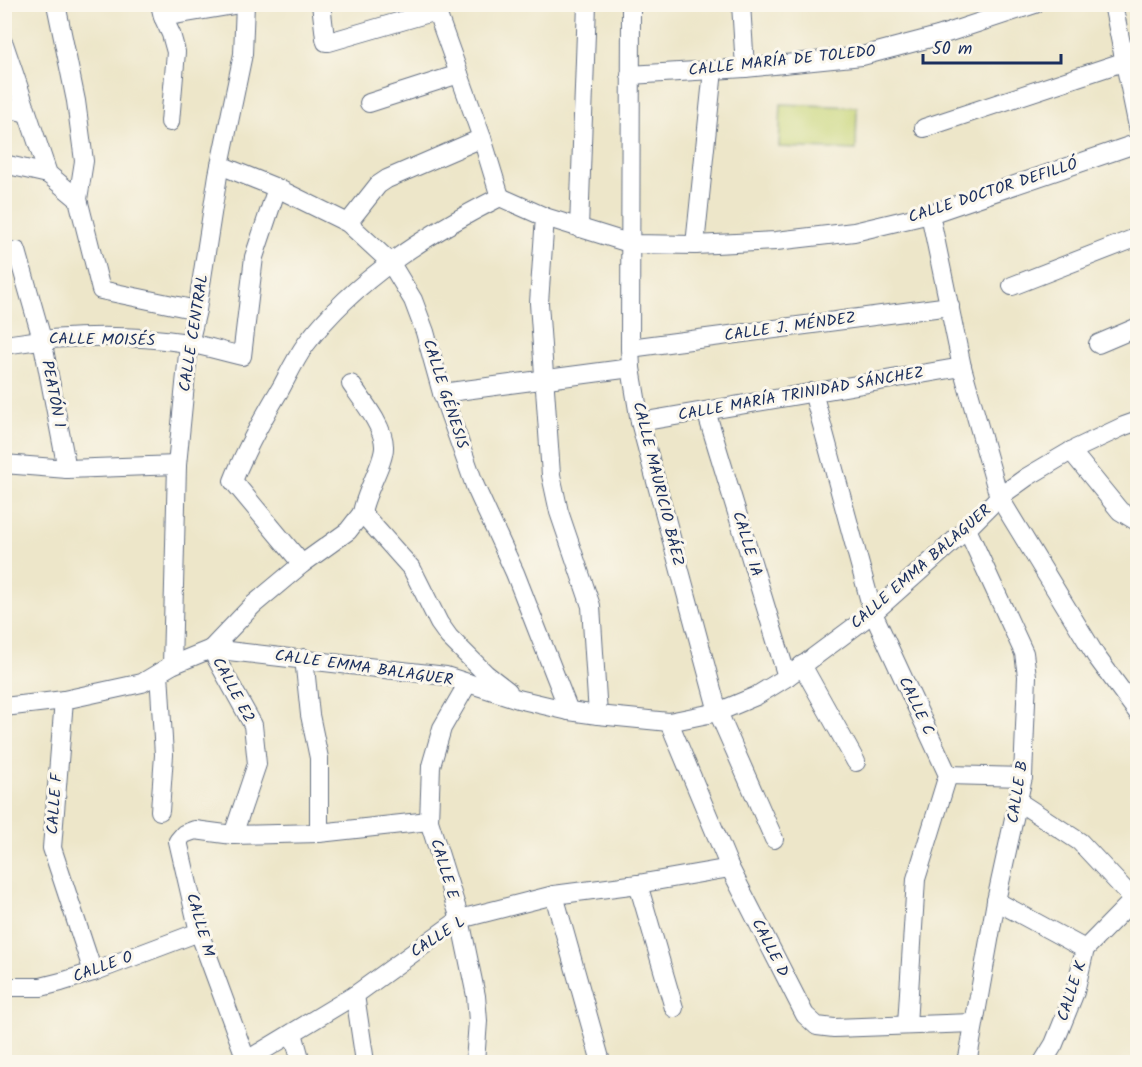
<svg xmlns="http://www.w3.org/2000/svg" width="1142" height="1067" font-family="Kalam,sans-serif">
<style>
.green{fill:#c6d476;stroke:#70826a;stroke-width:1.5}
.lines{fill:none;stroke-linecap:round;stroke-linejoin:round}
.minor-casing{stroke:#646f83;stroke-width:20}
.minor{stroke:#fff;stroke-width:18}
.labels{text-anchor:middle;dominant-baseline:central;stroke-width:6;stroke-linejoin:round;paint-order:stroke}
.street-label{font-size:16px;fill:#1b2f5e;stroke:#fbf7ec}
</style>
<rect width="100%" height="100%" fill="#fbf7ec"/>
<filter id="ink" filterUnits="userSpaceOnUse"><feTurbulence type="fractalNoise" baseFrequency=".0167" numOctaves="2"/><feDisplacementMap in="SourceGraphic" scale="12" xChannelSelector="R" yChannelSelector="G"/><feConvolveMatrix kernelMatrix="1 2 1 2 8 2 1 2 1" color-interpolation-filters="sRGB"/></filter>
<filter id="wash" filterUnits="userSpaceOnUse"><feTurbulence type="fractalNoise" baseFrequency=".008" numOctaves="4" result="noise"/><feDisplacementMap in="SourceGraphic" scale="24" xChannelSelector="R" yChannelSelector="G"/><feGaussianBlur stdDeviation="1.35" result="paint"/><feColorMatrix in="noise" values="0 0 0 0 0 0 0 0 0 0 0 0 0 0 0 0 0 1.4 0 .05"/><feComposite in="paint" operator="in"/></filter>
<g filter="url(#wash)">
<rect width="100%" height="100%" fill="#ede6c9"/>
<polygon class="green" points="781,104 857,107 856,150 779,147"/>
</g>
<g filter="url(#ink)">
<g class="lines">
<g class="minor-casing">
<g id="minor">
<polyline points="56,4 76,101 84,161 78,199 101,290 197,310"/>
<polyline points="160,4 163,17 240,4"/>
<polyline points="321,4 325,38 326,42 329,42 436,11"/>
<polyline points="434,4 482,138 500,197"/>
<polyline points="631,4 630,348 631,368 640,422 718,712 774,839"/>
<polyline points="741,4 745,68"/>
<polyline points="1113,4 1138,127"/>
<polyline points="163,17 171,34 176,52 170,122"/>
<polyline points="4,44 48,174 78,199"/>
<polyline points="630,75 745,68 862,56 938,36 1035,4"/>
<polyline points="369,103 459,74"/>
<polyline points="4,107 27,113"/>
<polyline points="924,128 1138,57"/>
<polyline points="4,164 48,174"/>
<polyline points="220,165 277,188 348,223 390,262 413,300 425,332 442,393 475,486 515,573 569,711"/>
<polyline points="500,197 545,217 632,244 695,245 776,241 854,232 930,214 1138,143"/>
<polyline points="930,214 962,367 999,497 1096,656 1138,713"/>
<polyline points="545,217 539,303 551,475 559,512 591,606 598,715"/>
<polyline points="348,223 378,185 387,179 482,138"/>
<polyline points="579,228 587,4"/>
<polyline points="695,245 713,70"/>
<polyline points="17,251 42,339 67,469"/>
<polyline points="1012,286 1138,237"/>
<polyline points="1098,344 1138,327"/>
<path d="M 4,345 C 65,335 128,334 188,343 C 206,346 224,352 242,356 L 254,257 L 277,188"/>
<polyline points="630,348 950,306"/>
<path d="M 351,384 C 362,400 384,427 384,446 C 385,462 365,492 362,513"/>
<polyline points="813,392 873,613 948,775 916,879 907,1025"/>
<polyline points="442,393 631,368"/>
<polyline points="706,411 787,677"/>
<polyline points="640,422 962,367"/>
<polyline points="1071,451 1120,511 1138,522"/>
<polyline points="4,464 67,469 177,465"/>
<polyline points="362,513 412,569 439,623 449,637 486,674 508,691"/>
<path d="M 302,564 L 233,481 C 246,448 263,418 281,388 C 289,373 296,358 306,344 C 355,279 429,233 500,197"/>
<polyline points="211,649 253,605 302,564 348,531 362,513"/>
<polyline points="211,649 253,725 257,764 233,835"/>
<polyline points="304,658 310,715 319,758 319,833"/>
<polyline points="172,665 177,465 189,344 197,310 218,175 243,54 245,4"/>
<polyline points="802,665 856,762"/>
<polyline points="159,673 164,755 160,811"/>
<polyline points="468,683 442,728 431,766 429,821 460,919 476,996 478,1021 475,1062"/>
<polyline points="64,700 52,848 93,972"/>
<polyline points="4,707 64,700 142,683 172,665 211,649 446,676 518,699 569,711 598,715 669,722 718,712 756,696 787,677 873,613 967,529 999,497 1027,477 1071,451 1124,426 1138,421"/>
<polyline points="669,722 730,868 805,1015 817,1026 834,1028 973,1023"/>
<polyline points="948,775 1023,777"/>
<polyline points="1019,802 1080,842 1138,904"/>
<polyline points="638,884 674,1008"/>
<polyline points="554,895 601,1062"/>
<polyline points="996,901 1085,949"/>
<polyline points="4,987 41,987 61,982 93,972 199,932"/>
<polyline points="355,995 365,1062"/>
<polyline points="293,1033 301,1062"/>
<polyline points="244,1062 355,995 460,919 554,895 638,884 730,868"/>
<polyline points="247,1062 199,932 178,841 184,834 195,830 233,835 319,833 429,821"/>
<polyline points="965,1062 968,1058 996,901 1023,777 1027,676 1024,653 967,529"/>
<polyline points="1043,1062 1054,1044 1075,992 1085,949 1134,899"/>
</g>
</g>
<use href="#minor" class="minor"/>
</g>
</g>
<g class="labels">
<g class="street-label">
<text transform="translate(782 61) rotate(-6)">CALLE MARÍA DE TOLEDO</text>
<text transform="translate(993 191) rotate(-18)">CALLE DOCTOR DEFILLÓ</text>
<text transform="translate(790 327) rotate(-8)">CALLE J. MÉNDEZ</text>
<text transform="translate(194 333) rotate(-81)">CALLE CENTRAL</text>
<text transform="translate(102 340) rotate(1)">CALLE MOISÉS</text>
<text transform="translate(53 394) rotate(79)">PEATÓN 1</text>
<text transform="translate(445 394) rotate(72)">CALLE GÉNESIS</text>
<text transform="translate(801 394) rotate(-10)">CALLE MARÍA TRINIDAD SÁNCHEZ</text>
<text transform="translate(658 484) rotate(76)">CALLE MAURICIO BÁEZ</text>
<text transform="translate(747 544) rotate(73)">CALLE 1A</text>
<text transform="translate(921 567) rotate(-41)">CALLE EMMA BALAGUER</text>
<text transform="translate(364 668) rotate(8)">CALLE EMMA BALAGUER</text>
<text transform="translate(233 690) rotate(62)">CALLE E2</text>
<text transform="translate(916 706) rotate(65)">CALLE C</text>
<text transform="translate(1018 792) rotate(-81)">CALLE B</text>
<text transform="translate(55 804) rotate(-86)">CALLE F</text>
<text transform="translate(444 869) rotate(73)">CALLE E</text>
<text transform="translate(200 925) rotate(74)">CALLE M</text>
<text transform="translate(438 937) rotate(-33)">CALLE L</text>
<text transform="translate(770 948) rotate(63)">CALLE D</text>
<text transform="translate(103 967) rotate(-20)">CALLE O</text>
<text transform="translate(1072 991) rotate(-72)">CALLE K</text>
</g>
</g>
<rect width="1142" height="1067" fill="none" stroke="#fbf7ec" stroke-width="24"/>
<path d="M923 54v9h138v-9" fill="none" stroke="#1b2f5e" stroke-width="3"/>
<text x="932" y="54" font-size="18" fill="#1b2f5e" stroke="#fbf7ec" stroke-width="4.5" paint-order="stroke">50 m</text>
</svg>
